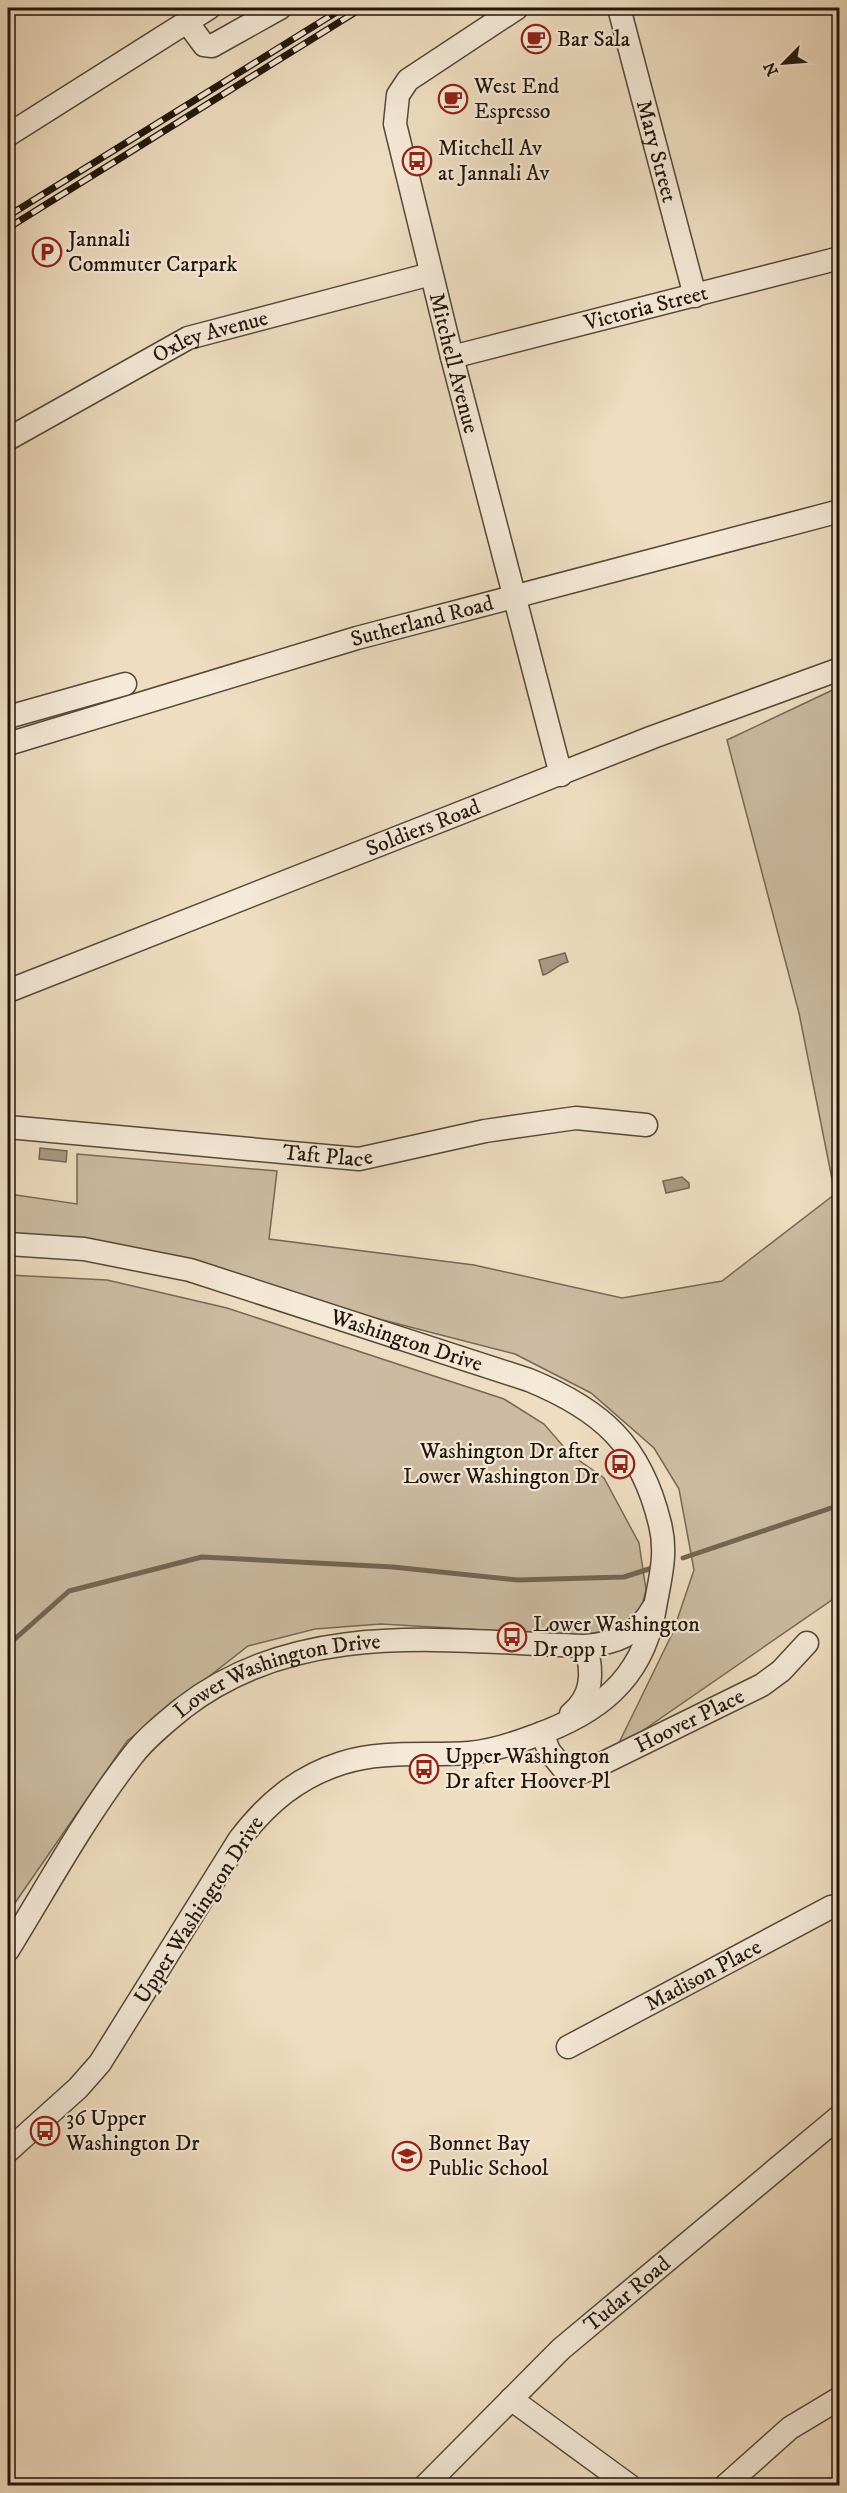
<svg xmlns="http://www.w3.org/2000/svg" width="847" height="2493" font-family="'IM FELL DW Pica',serif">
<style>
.green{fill:#ccbba2;stroke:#766857;stroke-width:1.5}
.water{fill:#a99983;stroke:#736553;stroke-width:1.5}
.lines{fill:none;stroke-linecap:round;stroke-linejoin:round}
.stream{stroke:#736553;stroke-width:5}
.minor-casing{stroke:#544839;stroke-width:25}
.minor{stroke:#f5e9d7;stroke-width:22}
.rail-casing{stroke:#21160c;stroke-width:7}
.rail{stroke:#f5e9d7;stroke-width:4.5;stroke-dasharray:14;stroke-linecap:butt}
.labels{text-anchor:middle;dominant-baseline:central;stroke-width:4.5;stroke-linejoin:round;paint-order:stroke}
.poi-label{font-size:22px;fill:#21160c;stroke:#f5e9d7;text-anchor:start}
.street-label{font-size:22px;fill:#21160c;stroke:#f5e9d7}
</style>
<rect width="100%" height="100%" fill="#efddc1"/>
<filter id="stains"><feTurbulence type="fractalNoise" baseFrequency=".00333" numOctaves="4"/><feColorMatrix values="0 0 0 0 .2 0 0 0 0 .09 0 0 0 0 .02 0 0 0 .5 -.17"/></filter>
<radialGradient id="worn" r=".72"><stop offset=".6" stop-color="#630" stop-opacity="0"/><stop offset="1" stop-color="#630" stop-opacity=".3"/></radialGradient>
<g class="green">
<polygon points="839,687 839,1595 616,1749 673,1632 694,1570 679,1489 654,1448 591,1393 515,1354 375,1318 264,1285 8,1237 8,1197 16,1195 77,1204 77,1154 277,1171 269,1239 474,1265 622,1298 722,1281 835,1194 799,1013 727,740"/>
<polygon points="8,1275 107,1280 227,1308 504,1399 544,1424 570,1454 604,1478 639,1543 646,1590 641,1609 630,1622 617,1629 585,1636 381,1624 315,1629 248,1646 127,1741 8,1913"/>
</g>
<g class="water">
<path d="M 565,953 L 568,962 C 556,965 553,972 543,975 L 539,960 Z"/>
<polygon points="40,1148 67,1151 66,1162 39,1159"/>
<polygon points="682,1177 689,1183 689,1188 666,1193 663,1181"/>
</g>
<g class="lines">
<g class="stream">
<polyline points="683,1558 840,1505"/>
<polyline points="8,1645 69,1591 202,1557 393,1567 518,1580 624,1577 652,1568"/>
</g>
<g class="minor-casing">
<g id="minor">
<path id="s1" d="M 517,8 L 408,80 L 398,95 L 395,124 L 452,357 L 561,775"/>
<path id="s2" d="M 619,8 L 695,296"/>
<polyline points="187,22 204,45 212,46 280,8"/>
<polyline points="8,135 209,8"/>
<path id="s3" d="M 452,357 L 840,258"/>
<path id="s4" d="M 8,439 L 188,338 L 431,274"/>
<polyline points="8,717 125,684"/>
<path id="s5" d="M 8,744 L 357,638 L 840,511"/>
<path id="s6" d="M 8,991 L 653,737 L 840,669"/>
<path id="s7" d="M 8,1127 L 359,1159 L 485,1131 L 576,1118 L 646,1125"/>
<path id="s8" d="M 8,1244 L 84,1249 L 190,1270 L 529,1380 C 602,1410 641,1445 660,1524 C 668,1555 659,1582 654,1613 C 641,1681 596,1714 534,1736 C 513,1744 492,1751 469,1753 C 428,1756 382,1750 342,1763 C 298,1777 267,1803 239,1840 L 100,2063 L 78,2088 L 8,2151"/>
<path d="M 571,1714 C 593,1696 593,1673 586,1646"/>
<path id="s9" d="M 542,1733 L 549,1751 L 563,1768 L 581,1772 L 591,1769 L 762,1685 L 781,1671 L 807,1643"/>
<path id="s10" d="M 8,1950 C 48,1885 86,1815 133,1755 C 147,1737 166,1722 183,1708 C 300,1617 448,1642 586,1646 C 615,1643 638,1635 653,1608"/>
<path id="s11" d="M 568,2047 L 831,1907 L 840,1906"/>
<polyline points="511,2399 630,2486"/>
<path id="s12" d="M 425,2486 L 561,2349 L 840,2116"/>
<polyline points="725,2486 790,2428 840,2398"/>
</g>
</g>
<use href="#minor" class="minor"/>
<g class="rail-casing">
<g id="rail">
<polyline points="8,216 343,8"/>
<polyline points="8,228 362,8"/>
</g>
</g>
<use href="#rail" class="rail"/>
</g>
<defs>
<g id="cafe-ring" transform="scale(1.5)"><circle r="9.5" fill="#f5e9d7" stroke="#8f2418" stroke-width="1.5"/><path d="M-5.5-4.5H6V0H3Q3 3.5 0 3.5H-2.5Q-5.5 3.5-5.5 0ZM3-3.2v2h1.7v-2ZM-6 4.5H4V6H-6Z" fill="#8f2418"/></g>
<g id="bus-ring" transform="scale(1.5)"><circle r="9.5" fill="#f5e9d7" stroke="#8f2418" stroke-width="1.5"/><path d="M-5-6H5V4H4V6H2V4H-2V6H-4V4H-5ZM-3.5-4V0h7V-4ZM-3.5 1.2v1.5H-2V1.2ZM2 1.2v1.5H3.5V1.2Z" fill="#8f2418"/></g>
<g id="parking-ring" transform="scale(1.5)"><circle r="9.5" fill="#f5e9d7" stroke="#8f2418" stroke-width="1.5"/><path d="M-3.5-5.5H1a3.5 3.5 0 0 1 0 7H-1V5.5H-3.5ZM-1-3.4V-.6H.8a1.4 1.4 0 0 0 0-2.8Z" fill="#8f2418"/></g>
<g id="school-ring" transform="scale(1.5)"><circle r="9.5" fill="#f5e9d7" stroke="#8f2418" stroke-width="1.5"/><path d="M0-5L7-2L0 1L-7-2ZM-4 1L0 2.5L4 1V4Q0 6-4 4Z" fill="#8f2418"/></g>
</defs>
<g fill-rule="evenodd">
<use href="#cafe-ring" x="536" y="39"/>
<use href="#cafe-ring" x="453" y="99"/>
<use href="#bus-ring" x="417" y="161"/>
<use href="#parking-ring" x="47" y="252"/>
<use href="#bus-ring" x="620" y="1464"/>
<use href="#bus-ring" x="512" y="1637"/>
<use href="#bus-ring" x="424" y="1769"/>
<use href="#bus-ring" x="45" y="2131"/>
<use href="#school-ring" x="407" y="2156"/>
</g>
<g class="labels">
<g class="poi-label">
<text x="557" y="39">Bar Sala</text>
<text x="474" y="86">West End<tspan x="474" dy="25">Espresso</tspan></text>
<text x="438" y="148">Mitchell Av<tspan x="438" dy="25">at Jannali Av</tspan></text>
<text x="68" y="239">Jannali<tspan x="68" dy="25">Commuter Carpark</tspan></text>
<text x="599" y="1451" text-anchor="end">Washington Dr after<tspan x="599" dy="25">Lower Washington Dr</tspan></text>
<text x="533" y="1624">Lower Washington<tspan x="533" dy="25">Dr opp 1</tspan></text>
<text x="445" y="1756">Upper Washington<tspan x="445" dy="25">Dr after Hoover Pl</tspan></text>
<text x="66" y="2118">36 Upper<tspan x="66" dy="25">Washington Dr</tspan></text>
<text x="428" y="2143">Bonnet Bay<tspan x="428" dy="25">Public School</tspan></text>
</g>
<g class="street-label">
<text stroke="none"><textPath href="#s2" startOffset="148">Mary Street</textPath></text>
<text stroke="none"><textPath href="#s3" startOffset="200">Victoria Street</textPath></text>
<text stroke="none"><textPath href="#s4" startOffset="228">Oxley Avenue</textPath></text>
<text stroke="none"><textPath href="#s1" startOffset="424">Mitchell Avenue</textPath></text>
<text stroke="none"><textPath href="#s5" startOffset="432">Sutherland Road</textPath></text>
<text stroke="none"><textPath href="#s6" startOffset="446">Soldiers Road</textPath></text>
<text stroke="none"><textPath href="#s7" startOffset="321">Taft Place</textPath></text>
<text stroke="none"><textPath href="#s8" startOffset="412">Washington Drive</textPath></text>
<text stroke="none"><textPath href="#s10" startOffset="402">Lower Washington Drive</textPath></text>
<text stroke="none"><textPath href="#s9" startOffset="180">Hoover Place</textPath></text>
<text transform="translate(199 1910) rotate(-57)">Upper Washington Drive</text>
<text stroke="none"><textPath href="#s11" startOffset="153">Madison Place</textPath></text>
<text stroke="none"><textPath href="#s12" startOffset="279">Tudar Road</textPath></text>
</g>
</g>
<rect width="847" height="2493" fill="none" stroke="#efddc1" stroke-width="30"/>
<rect x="9" y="9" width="829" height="2475" fill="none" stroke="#21160c" stroke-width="3"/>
<rect x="15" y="15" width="817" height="2463" fill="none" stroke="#21160c" stroke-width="1.5"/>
<g transform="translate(784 63) rotate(245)" stroke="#f5e9d7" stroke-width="4.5" paint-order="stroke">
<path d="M0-4.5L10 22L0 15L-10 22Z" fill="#21160c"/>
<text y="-9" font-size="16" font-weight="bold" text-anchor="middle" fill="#21160c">N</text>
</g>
<rect width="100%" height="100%" filter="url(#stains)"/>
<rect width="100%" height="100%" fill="url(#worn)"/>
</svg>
